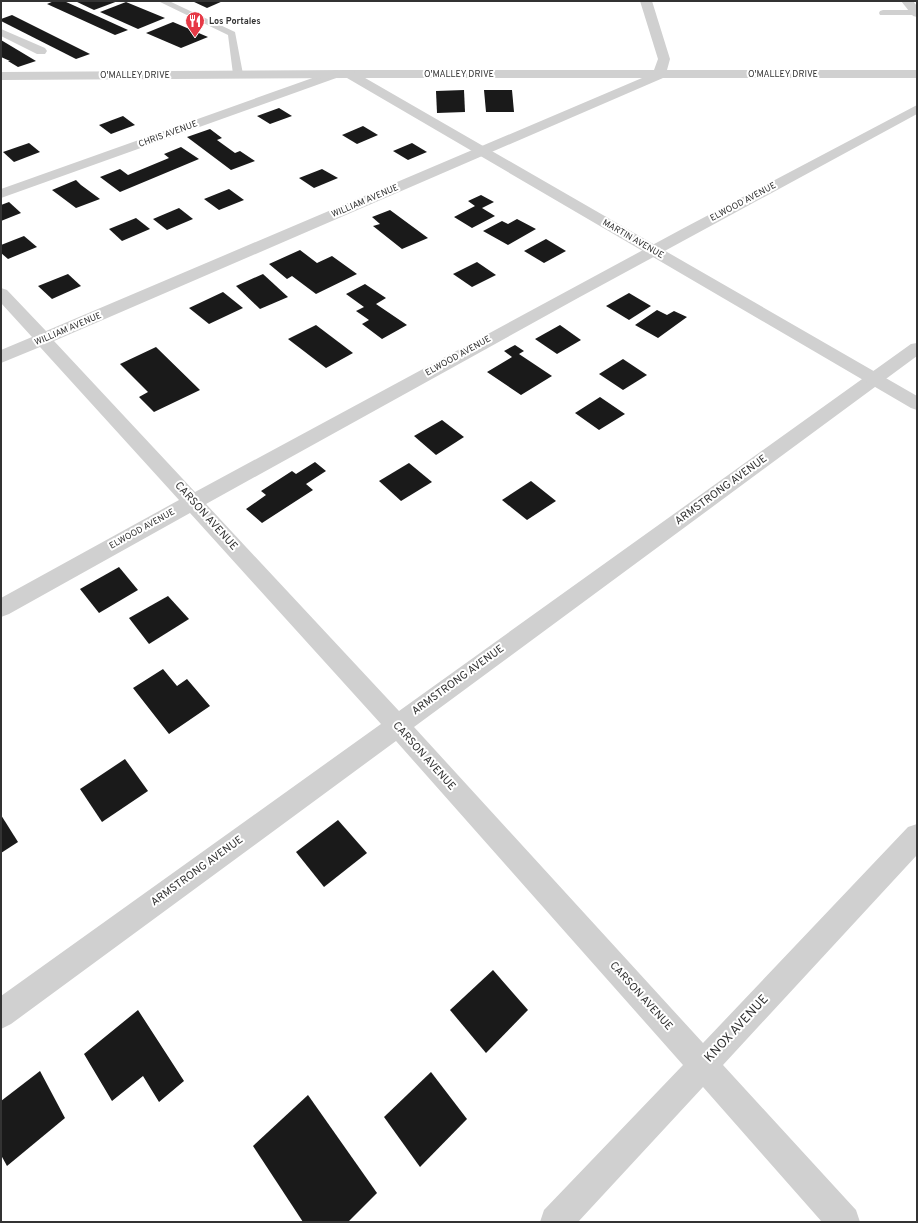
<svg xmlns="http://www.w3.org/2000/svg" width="918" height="1223" font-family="Overpass,sans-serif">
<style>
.building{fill:#1a1a1a}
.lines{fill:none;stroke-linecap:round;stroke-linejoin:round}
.service{fill:#d0d0d0;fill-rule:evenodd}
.minor{fill:#d0d0d0;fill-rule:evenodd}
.tertiary{fill:#d0d0d0;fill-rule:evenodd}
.labels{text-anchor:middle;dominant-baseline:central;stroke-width:4;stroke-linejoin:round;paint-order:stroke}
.far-poi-label{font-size:9px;font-weight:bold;fill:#333;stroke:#fff;text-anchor:start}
.far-street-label{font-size:9px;fill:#333;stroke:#fff}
.street-label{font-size:11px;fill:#333;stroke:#fff}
.near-street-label{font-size:13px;fill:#333;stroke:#fff}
</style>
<rect width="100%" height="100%" fill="#fff"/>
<g class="building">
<polygon points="54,1 64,1 128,30 115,35 47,4"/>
<polygon points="75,1 118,1 94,10"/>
<polygon points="192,1 223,1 207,8"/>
<polygon points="126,2 165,18 138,29 100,12"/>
<polygon points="12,15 90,54 76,59 1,21 1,19"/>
<polygon points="173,22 208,37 181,48 146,33"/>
<polygon points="1,40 36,61 18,67 8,61 10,61 1,57"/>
<polygon points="464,90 465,112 437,113 436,91"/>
<polygon points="484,90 512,90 514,112 486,112"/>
<polygon points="279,108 292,116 270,124 257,116"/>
<polygon points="123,116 135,125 111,134 99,125"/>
<polygon points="363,126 378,135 357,144 342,135"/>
<polygon points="210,129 222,138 217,140 235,153 240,151 255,161 231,170 187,137"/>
<polygon points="29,143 40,152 14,162 3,152"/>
<polygon points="412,143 427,152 408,160 393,151"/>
<polygon points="181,147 199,159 120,192 100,177 120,169 128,175 169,158 164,154"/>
<polygon points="322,169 338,178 314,188 299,178"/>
<polygon points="76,180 81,185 100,199 76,208 52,190"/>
<polygon points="229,189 244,200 219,210 204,199"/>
<polygon points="481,195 494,202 482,208 495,216 472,228 454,217 475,206 468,201"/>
<polygon points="9,202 21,213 1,221 1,205"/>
<polygon points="179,208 193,219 167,230 153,219"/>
<polygon points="390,210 428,238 402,249 373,226 380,224 372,217"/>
<polygon points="136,218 150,229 122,241 109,229"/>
<polygon points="517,219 536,229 508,245 483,231 502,221 508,224"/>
<polygon points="24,236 37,247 8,259 1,253 1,245"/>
<polygon points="546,239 566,251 544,263 524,251"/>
<polygon points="300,250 317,263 332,256 357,274 316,294 292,276 287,279 269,264"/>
<polygon points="477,262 496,275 472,287 453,274"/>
<polygon points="68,274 81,286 52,299 38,286"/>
<polygon points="263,274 288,297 260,309 236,286"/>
<polygon points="365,284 386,298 376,304 407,325 382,339 362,324 369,320 356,311 364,307 346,294"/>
<polygon points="223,292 243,308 209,324 189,308"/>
<polygon points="629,293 651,306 629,320 606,306"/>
<polygon points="657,310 667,315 674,311 687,317 658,338 635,325"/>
<polygon points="316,325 353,353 326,368 288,339"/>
<polygon points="560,325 581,340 557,354 535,339"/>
<polygon points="515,345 524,351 519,354 552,376 521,395 487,372 512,357 504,351"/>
<polygon points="156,347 200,390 154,412 139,397 148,392 120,364"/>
<polygon points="623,359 647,375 623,390 599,374"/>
<polygon points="600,397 625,414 599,430 575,413"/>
<polygon points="442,420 464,437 436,455 414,436"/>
<polygon points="315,462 326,471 306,484 313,490 262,523 246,509 266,495 261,491 292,471 296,474"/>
<polygon points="409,463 432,482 401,501 379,481"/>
<polygon points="531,481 556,501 527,520 502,500"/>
<polygon points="119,567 138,590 99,613 80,589"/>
<polygon points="168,596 189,619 149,644 129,618"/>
<polygon points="163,669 177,686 187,679 210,706 169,734 133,688"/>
<polygon points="125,759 148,791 102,822 80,789"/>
<polygon points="1,815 18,842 1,853"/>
<polygon points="338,820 367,853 324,887 296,852"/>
<polygon points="493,970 528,1010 486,1053 450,1010"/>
<polygon points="138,1010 184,1081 159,1102 143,1076 112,1101 84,1054"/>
<polygon points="40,1071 65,1118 7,1166 1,1155 1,1101"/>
<polygon points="431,1072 467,1119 420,1167 384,1117"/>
<polygon points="308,1095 377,1193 348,1222 303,1222 253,1146"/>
</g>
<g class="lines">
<g class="service">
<polygon points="158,1 169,1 235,32 243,74 241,76 235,76 233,74 228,35"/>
<polygon points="883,10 916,10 917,15 880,15 879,13 880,11"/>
</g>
<g class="minor">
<polygon points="640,1 652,1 670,59 667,70 917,70 917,78 663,78 54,341 195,492 682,229 917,105 917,114 578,298 206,504 399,711 911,344 917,343 917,356 414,727 703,1043 908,827 917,824 917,855 723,1065 856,1210 860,1222 822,1222 703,1087 578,1222 540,1222 544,1210 683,1065 396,741 11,1024 1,1029 1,996 381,724 190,513 9,614 1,617 1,598 179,500 40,347 1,363 1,350 32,337 1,303 1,288 7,290 46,331 642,78 349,78 345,77 343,74 345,71 349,70 654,70 658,59"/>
<polygon points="901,1 913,1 917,6 917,17 913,16"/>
<polygon points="1,29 45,48 47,51 45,54 37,54 1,36"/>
<polygon points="335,70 339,71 341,74 339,77 1,198 1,189"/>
</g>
<polygon class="tertiary" points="349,70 353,71 917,396 917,410 911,408 347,78 1,80 1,72"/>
</g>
<defs>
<g id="restaurant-pin" transform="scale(1)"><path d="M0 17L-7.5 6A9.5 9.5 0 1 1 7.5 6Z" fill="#e63946" stroke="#fff"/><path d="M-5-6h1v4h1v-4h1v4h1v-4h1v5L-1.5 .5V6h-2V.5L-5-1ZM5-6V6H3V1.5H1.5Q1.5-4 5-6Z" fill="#fff"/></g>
</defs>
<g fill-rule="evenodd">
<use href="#restaurant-pin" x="195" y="21"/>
</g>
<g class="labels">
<g class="far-poi-label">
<text x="209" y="21">Los Portales</text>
</g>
<g class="far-street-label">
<text x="459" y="74">O'MALLEY DRIVE</text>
<text x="783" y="74">O'MALLEY DRIVE</text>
<text x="135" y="75">O'MALLEY DRIVE</text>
<text transform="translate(168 134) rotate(-20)">CHRIS AVENUE</text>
<text transform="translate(365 201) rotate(-23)">WILLIAM AVENUE</text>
<text transform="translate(743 202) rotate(-28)">ELWOOD AVENUE</text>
<text transform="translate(633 239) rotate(30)">MARTIN AVENUE</text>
<text transform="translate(68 329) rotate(-23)">WILLIAM AVENUE</text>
<text transform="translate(458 356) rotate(-29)">ELWOOD AVENUE</text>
<text transform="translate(142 529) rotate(-29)">ELWOOD AVENUE</text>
</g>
<g class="street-label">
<text transform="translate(721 490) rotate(-36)">ARMSTRONG AVENUE</text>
<text transform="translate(206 516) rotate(48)">CARSON AVENUE</text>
<text transform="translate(458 680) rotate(-36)">ARMSTRONG AVENUE</text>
<text transform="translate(424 756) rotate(48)">CARSON AVENUE</text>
<text transform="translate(197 871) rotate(-36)">ARMSTRONG AVENUE</text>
<text transform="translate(641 996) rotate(48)">CARSON AVENUE</text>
</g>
<g class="near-street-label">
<text transform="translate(737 1029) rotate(-47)">KNOX AVENUE</text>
</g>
</g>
<rect width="918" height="1223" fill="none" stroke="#333333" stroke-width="4"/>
</svg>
